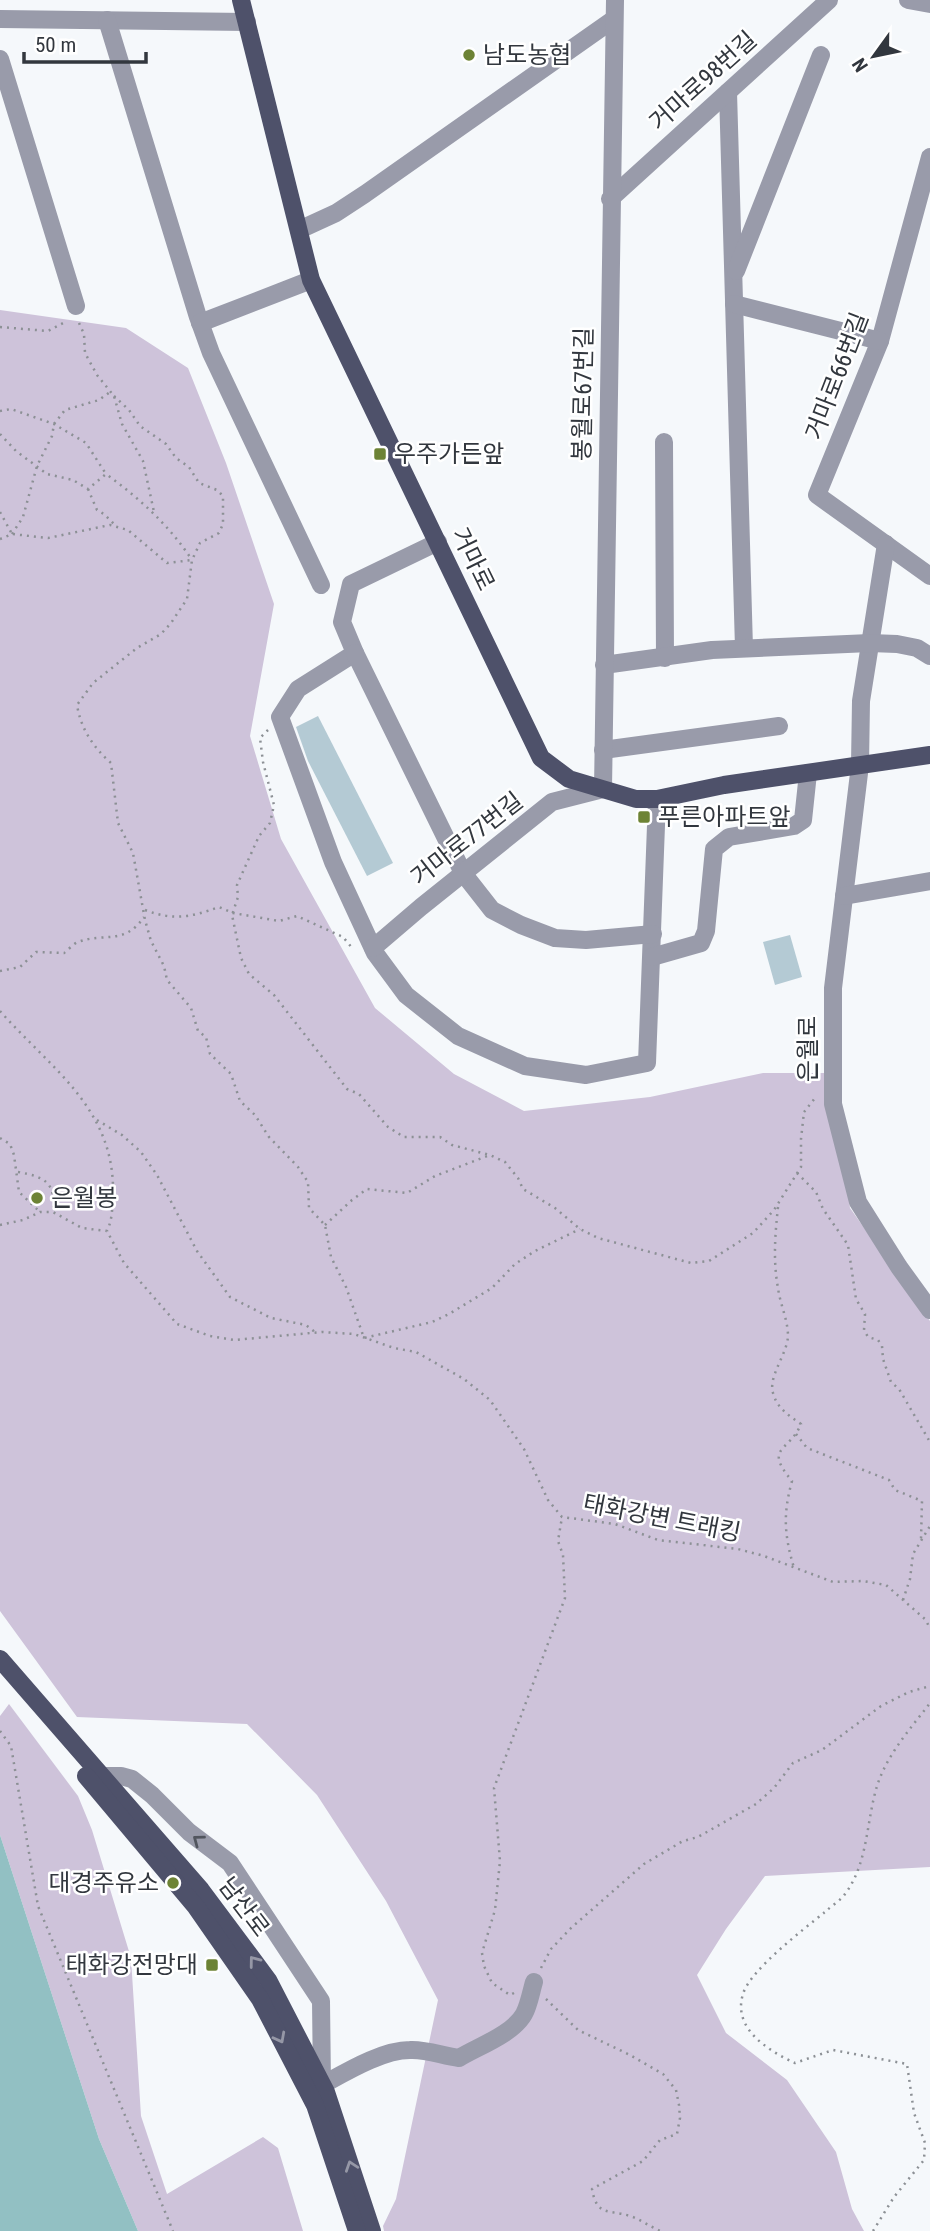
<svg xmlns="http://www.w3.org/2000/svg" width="930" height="2231" font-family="'Roboto Condensed','Noto Sans KR',sans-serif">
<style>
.green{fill:#cec3da}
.water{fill:#92c0c3}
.building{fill:#b4cad4}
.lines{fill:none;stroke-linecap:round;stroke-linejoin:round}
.path{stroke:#8c9095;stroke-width:2.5;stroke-dasharray:2 5;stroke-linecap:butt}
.minor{stroke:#999baa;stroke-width:18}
.major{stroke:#4e516a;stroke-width:18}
.oneway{stroke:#51555e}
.oneway2{stroke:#9597a6}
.poi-dot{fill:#6d8335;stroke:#fff;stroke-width:2.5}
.labels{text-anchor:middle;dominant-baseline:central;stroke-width:5;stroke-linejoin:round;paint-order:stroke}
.poi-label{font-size:24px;fill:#32373e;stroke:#fff;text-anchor:start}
.street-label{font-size:24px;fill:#32373e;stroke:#fff}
</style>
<rect width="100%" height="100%" fill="#f5f8fb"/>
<g class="green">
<polygon points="0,310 126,328 188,368 226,463 274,604 250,736 281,839 375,1008 454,1074 524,1111 650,1097 763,1073 832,1073 850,1208 930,1321 930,1867 765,1876 726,1929 697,1975 726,2033 787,2080 836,2152 852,2209 864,2231 384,2231 383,2226 396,2199 438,2000 386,1901 317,1795 247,1724 77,1717 0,1611"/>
<polygon points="9,1704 78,1796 92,1830 131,1958 141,2116 167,2194 263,2137 278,2148 303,2231 138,2231 99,2139 0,1835 0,1716"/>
</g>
<polygon class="water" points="0,1835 99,2139 138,2231 0,2231"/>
<g class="building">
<polygon points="318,716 393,863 367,876 308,761 296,727"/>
<polygon points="790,935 802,977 775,985 763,942"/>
</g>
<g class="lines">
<g class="path">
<polyline points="79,323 84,334 85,353 97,375 114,396 122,424 143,461 154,512"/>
<polyline points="0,327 48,331 67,321"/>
<path d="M 114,396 L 129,410 L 140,426 L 166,444 L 176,458 L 189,467 L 199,483 L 217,490 L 223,496 L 223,524 L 219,533 L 200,543 L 192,560 L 187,599 L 171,623 L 161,634 L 137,648 L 93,683 L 77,705 C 81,729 93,747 111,763 L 118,823 L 133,853 L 145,920 L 151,941 L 164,966 L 167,980 L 191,1008 L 198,1031 L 206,1037 L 210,1054 L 231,1074 L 240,1101 L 255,1115 L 269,1137 L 298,1167 L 308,1182 L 309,1208 L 325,1225 L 331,1257 L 346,1287 L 364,1338 L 432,1322 L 449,1314 L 492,1288 L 515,1264 L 535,1251 L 580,1229"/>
<polyline points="0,411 11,409 54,424 86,443 106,474"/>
<path d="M 0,434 L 16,451 L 47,474 L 73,480 L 88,489 L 106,474 C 139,498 169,525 192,560"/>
<polyline points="88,489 97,510 104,514 114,524"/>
<polyline points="0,512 12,534"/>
<polyline points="12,534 23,517 37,466 52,436 54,424 65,410 99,400 110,392"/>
<polyline points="0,539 12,534 48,538 110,525 128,530 167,563 192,560"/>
<polyline points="268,730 260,738 263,762 274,805 270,823 259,836 237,885 238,897 232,915 241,958 249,974 274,995 347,1089 359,1094 388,1127 404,1137 440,1137 452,1145 490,1155 505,1162 518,1178 523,1189 555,1208 580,1229 598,1238 691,1263 709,1261 753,1233 774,1210 801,1167 801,1139 804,1112 815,1098"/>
<path d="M 145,910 C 174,921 191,917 219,907 L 233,913 L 279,921 L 297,916 L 343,937 L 353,949"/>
<path d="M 0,971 L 20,967 L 36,952 L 64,953 C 68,950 73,944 78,942 C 104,932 124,946 144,917"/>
<path d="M 0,1011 C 50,1068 115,1108 113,1194 C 112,1207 113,1218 107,1231"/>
<polyline points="97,1120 122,1135 141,1152 157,1175 197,1251 230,1297 271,1318 306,1325 315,1332"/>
<polyline points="0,1138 10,1144 14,1155 19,1192 40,1212"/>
<path d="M 18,1172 C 45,1177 56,1182 53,1212"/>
<polyline points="797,1173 816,1192 823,1209 848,1245 856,1299 865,1314 864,1330 868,1337 878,1340 882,1346 883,1359 891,1382 899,1389 930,1442"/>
<path d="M 778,1207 C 775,1235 773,1261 778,1288 C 780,1304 788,1320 788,1336 C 787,1355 768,1376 773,1393 C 777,1408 788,1415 801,1424 C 789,1453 763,1446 792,1481 C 783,1514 784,1534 794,1568"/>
<polyline points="0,1225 23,1220 40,1212 53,1212 82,1228 107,1231 124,1263 177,1324 210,1336 234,1340 322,1332 354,1334 394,1348 416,1352 464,1379 490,1400 524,1449 548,1500 562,1517 615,1524 658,1540 738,1549 764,1556 833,1582 863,1581 886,1585 926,1620 930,1629"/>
<polyline points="325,1225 352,1200 367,1189 407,1193 435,1176 490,1155"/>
<polyline points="796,1434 807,1448 889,1480 895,1490 922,1501 921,1540"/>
<polyline points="903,1600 910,1579 913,1554 930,1526"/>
<polyline points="0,1731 11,1746 38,1906 173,2231"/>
<polyline points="541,1968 551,1949 571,1928 644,1864 683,1841 698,1837 756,1804 774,1788 793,1763 822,1750 881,1706 909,1692 930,1686"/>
<polyline points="514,1993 510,1995 492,1983 484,1966 482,1953 495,1910 500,1861 494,1788 565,1598 563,1555 558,1541 562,1517"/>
<path d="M 546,1999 L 578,2030 L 630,2055 L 663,2074 L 676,2090 L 679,2105 L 680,2118 L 677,2134 L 660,2140 L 643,2161 L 592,2189 C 597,2217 608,2209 630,2216 C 640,2219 650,2227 661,2231"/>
<path d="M 873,2231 L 894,2197 L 924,2160 L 925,2143 L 914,2113 L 907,2064 L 833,2050 L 795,2063 C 769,2051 732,2029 743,1994 C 750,1970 804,1929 825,1912 C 831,1906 840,1901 845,1894 C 869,1862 866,1819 878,1783 C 889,1752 911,1728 930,1703"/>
</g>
<g class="minor">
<polyline points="908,0 930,4"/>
<polyline points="0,19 247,22"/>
<polyline points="107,20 198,317 211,353 321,585"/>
<polyline points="0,59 76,306"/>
<polyline points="728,92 744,648"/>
<polyline points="930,157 880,341 817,495 930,576"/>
<polyline points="610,199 829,0"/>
<polyline points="299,230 336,213 365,194 614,19"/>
<polyline points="736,271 821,55"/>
<polyline points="734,304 880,341"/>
<polyline points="200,323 311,280"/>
<polyline points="664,442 665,658"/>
<polyline points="438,542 351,584 342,622 355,653 298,689 280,717 333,862 375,953 406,995 458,1036 525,1066 586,1075 647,1063 657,799"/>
<polyline points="886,544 861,701 860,765 833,988 833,1104 858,1202 899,1267 930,1310"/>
<polyline points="355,653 463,873 492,910 521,925 555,938 586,940 653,934"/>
<polyline points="604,665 712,650 870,643 897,644 917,648 930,656"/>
<polyline points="603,750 779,726"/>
<polyline points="844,896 930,881"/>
<polyline points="373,948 421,907 552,802 603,789 615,0"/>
<polyline points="652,957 701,943 706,931 714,849 729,837 794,826 803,820 808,773"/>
<path d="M 101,1776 L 121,1776 L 132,1779 L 152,1795 L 189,1832 L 230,1863 L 321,2001 L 322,2085 C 346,2072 382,2050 410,2050 C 426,2049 443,2056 459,2058 C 479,2046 513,2034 524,2014 C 529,2005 531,1992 534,1982"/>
</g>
<g class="major">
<polyline points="241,0 311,280 541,758 569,779 636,799 657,799 724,785 930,755"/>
<polyline points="0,1659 201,1890 268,1980 326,2092 372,2231"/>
<polyline points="86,1776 196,1907 260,1999 315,2105 357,2231"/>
</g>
</g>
<defs><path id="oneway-chevron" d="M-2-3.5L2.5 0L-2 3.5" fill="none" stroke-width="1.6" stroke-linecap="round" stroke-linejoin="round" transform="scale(1.75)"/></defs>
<use class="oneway" href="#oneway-chevron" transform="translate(198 1840) rotate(-143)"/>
<g class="oneway2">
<use href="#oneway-chevron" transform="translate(254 1961) rotate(-127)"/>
<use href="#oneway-chevron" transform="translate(280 2038) rotate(62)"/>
<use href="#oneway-chevron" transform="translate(351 2166) rotate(-109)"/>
</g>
<g class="poi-dot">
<circle cx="469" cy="55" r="7"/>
<rect x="373" y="447" width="14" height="14" rx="3.5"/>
<rect x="637" y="810" width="14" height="14" rx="3.5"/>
<circle cx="37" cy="1198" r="7"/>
<circle cx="173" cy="1883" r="7"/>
<rect x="205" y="1958" width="14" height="14" rx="3.5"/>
</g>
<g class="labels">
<g class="poi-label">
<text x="483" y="55">남도농협</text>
<text x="394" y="454">우주가든앞</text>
<text x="658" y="817">푸른아파트앞</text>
<text x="51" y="1198">은월봉</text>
<text x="159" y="1883" text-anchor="end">대경주유소</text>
<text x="198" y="1965" text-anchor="end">태화강전망대</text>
</g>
<g class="street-label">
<text transform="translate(703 81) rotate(-42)">거마로98번길</text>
<text transform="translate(837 376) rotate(-69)">거마로66번길</text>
<text transform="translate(583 394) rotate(-89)">봉월로67번길</text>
<text transform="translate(473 559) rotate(64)">거마로</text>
<text transform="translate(467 839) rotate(-38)">거마로77번길</text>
<text transform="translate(808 1049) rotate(-90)">은월로</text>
<text transform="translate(662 1518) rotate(11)">태화강변 트래킹</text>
<text transform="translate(244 1907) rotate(53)">남산로</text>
</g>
</g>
<g transform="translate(874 56) rotate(237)" stroke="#ffffff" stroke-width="5" paint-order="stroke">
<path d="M0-5L12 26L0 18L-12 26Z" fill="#32373e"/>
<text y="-10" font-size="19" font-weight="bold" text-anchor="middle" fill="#32373e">N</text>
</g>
<path d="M24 52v10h122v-10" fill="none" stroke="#32373e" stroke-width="3.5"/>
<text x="35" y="52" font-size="21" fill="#32373e" stroke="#ffffff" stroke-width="5" paint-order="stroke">50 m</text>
</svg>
